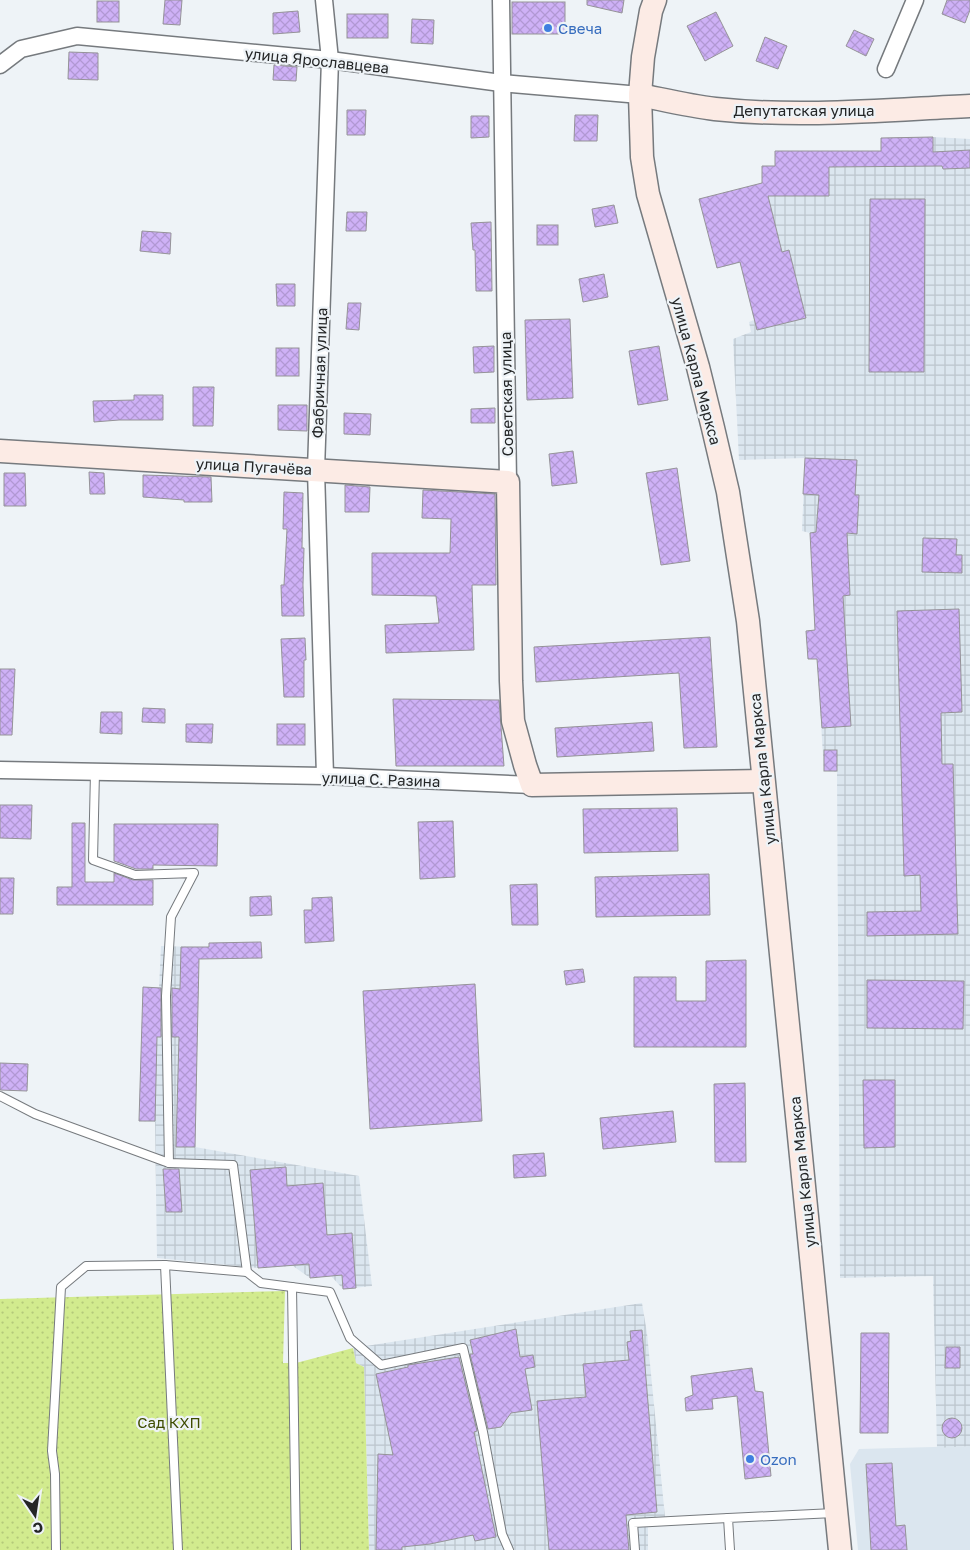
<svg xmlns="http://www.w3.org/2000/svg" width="970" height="1550" font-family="'Golos Text',sans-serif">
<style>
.built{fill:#dbe6ef}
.industrial{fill:url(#industrial-grid)}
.grass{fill:url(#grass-dots)}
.building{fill:url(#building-cross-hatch);stroke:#959398}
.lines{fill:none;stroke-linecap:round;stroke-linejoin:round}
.lane-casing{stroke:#767a7e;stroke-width:10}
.street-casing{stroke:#767a7e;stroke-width:19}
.secondary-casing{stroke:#767a7e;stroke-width:25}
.lane{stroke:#fff;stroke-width:8}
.street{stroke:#fff;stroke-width:16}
.secondary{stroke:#fcebe5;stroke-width:22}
.shop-dot{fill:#3f7fe0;stroke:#eef3f7;stroke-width:2}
.labels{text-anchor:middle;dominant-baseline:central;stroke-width:4.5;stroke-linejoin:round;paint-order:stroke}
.shop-label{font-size:15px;fill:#366cbe;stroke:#eef3f7;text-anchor:start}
.street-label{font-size:15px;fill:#242627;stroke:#eef3f7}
.park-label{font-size:15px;fill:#3e4c00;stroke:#eef3f7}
</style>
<defs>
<pattern id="industrial-grid" width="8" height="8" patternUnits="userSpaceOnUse" patternTransform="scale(1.25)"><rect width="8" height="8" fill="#dbe6ef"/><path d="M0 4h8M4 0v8" fill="none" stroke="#bcc5cd"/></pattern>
<pattern id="grass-dots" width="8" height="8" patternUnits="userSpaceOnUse" patternTransform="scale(1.25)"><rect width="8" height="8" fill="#d2eb8e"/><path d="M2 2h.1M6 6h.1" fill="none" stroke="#b4c97a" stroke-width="1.8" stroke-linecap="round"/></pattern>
<pattern id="building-cross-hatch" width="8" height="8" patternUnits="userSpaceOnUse" patternTransform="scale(1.25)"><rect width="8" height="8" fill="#ceb1f6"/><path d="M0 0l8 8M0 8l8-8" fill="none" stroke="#b198d3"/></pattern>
</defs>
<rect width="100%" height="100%" fill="#eef3f7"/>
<polygon class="built" points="970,1446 970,1550 858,1550 850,1464 859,1449"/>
<g class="industrial">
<polygon points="933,137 970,139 970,1446 937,1448 933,1276 840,1278 837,772 824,771 817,659 808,659 806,631 815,630 810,533 802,531 805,458 739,460 733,339 751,332 749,322 754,320 740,263 717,268 711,244 716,242 762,183 762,166 775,166 775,151 881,151 881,138"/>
<polygon points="161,946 199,947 195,1147 359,1176 372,1286 343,1289 331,1276 310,1278 293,1266 258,1268 157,1258 155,1122 139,1121 143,987 159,988"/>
<polygon points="642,1303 647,1333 665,1517 648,1522 648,1550 369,1550 364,1367 356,1363 353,1348"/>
</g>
<polygon class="grass" points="285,1291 283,1363 296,1363 353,1348 356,1363 364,1367 369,1550 0,1550 0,1299"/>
<g class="building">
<polygon points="165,0 182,0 180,25 163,24"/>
<polygon points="587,0 624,0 622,13 587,5"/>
<polygon points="947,0 970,0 970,10 965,23 942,14"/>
<rect x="97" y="1" width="22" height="21"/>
<rect x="512" y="2" width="53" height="32"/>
<polygon points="298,11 300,32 273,34 273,13"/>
<polygon points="716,12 733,46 705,61 687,26"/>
<rect x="347" y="14" width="41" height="24"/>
<polygon points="412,19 434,20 433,44 411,43"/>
<polygon points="854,30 874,39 866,56 846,46"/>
<polygon points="765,37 787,46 778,69 756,61"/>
<polygon points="69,52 98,53 98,80 68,79"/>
<polygon points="274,65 297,67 296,81 273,80"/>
<polygon points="347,110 366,110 365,135 347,135"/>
<polygon points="575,115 598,115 597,141 574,141"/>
<polygon points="471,116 489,116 489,137 471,138"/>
<polygon points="933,137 933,152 970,150 970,168 943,169 942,166 829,167 829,196 768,196 782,252 789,250 806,318 757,330 740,262 717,268 699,199 762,183 762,166 775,166 775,151 881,151 881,138"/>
<polygon points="870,199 925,199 924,372 869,372"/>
<polygon points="614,205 618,223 595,227 592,209"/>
<polygon points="347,212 367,212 366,231 346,231"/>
<polygon points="491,222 492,291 476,291 475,250 473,250 471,223"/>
<rect x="537" y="225" width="21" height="20"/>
<polygon points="142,231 171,233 170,254 140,251"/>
<polygon points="604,274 608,297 583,302 579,279"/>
<polygon points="276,284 295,284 295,306 277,306"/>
<polygon points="348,303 361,303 359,330 346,329"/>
<polygon points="570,319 573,398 527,400 525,320"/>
<polygon points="494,346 494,372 474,373 473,347"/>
<polygon points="659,346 668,400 638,405 629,351"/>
<rect x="276" y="348" width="23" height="28"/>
<polygon points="193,387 214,387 213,426 193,426"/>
<polygon points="134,395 163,395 163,420 119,420 94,422 93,401 134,400"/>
<polygon points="278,405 307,405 307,431 278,430"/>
<polygon points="495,408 495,423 471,423 471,409"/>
<polygon points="344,413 371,414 370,435 344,434"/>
<polygon points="573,451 577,483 552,486 549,454"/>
<polygon points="805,458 857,460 855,495 859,495 857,534 847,533 850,595 843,596 851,726 822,728 817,659 808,659 806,631 815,630 810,533 816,532 819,495 803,494"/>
<polygon points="677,468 690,561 661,565 646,473"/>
<polygon points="89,472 104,473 105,494 90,494"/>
<polygon points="4,473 25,473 26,506 4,506"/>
<polygon points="143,475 211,477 212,502 184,502 184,500 143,497"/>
<polygon points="345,485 370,487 369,512 345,512"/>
<polygon points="423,490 495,494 496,585 472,585 474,650 386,653 385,625 439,623 436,596 372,595 372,553 450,553 451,519 422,518"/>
<polygon points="284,492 303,493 302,548 304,548 303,585 304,616 282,616 281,585 284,585 287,529 283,529"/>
<polygon points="923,538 957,539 956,555 962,555 962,573 922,572"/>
<polygon points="959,609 962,712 941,713 942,764 953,764 958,934 867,936 867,912 921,911 920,875 904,876 897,611"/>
<polygon points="710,637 717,747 684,748 679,673 536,682 534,647"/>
<polygon points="305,638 306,660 304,660 304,697 284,697 281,639"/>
<polygon points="0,669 15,669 12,735 0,735"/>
<polygon points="393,699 499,700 504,766 396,766"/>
<polygon points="143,708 165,709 165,723 142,722"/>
<polygon points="101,712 122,712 122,734 100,733"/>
<polygon points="652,722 654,751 557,757 555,728"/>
<polygon points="186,724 213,724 212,743 186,742"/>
<rect x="277" y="724" width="28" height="21"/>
<rect x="824" y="750" width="13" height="21"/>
<polygon points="0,805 32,805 31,839 0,838"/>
<polygon points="677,808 678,851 584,853 583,809"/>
<polygon points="453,821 455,877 420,879 418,822"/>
<polygon points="72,823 85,823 85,882 114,882 114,873 133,880 153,880 153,905 57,905 57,887 72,887"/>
<polygon points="114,824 218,824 217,866 153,865 153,869 136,869 114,861"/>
<polygon points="709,874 710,915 596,917 595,877"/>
<polygon points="0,878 14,878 13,914 0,914"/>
<polygon points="537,884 538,925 512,925 510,885"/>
<polygon points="271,896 272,915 250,916 250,897"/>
<polygon points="332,897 334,941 305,943 304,910 312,910 312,898"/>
<polygon points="261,942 262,958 199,959 195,1147 176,1147 179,1037 172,1037 172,988 180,989 181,947 209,947 209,943"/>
<polygon points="746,960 746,1047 634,1047 634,977 676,977 676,1001 706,1001 706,961"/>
<polygon points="583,969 585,982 566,985 564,971"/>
<polygon points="867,980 964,981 963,1029 867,1028"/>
<polygon points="475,984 482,1121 370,1129 363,991"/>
<polygon points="143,987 161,988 161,1037 157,1037 155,1121 139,1121"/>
<polygon points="0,1063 28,1064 27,1091 0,1090"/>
<polygon points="863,1080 895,1080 895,1147 864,1148"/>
<polygon points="745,1083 746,1162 715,1162 714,1084"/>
<polygon points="673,1111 676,1142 603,1149 600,1118"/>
<polygon points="544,1153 546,1176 514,1178 513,1155"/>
<polygon points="286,1167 287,1186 323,1183 327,1235 352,1233 356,1288 343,1289 342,1275 310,1278 309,1264 258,1268 250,1170"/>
<polygon points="163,1169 179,1169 182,1212 166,1212"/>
<polygon points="516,1329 520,1357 533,1355 535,1367 525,1369 532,1410 511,1413 501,1427 488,1429 470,1354 473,1354 470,1340"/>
<polygon points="642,1330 657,1512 626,1515 629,1550 549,1550 537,1401 586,1397 583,1364 629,1360 627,1342 631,1341 630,1331"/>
<polygon points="861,1333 889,1333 888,1433 860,1433"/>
<polygon points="946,1347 960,1347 960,1368 945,1368"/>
<polygon points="459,1357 477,1431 474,1432 496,1537 475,1541 473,1535 430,1544 402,1547 402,1550 376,1550 378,1454 393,1455 376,1374 408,1367 408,1365"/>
<polygon points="752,1368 755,1391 763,1392 771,1476 745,1479 737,1396 712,1399 713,1409 686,1411 685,1398 693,1395 691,1376"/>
<circle cx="952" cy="1428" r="10"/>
<polygon points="892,1463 896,1526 905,1525 907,1550 871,1550 866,1464"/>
</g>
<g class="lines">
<g class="lane-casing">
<g id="lane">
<polyline points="95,772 93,860 135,875 194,873 171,917 166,996 169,1163"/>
<polyline points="0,1096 35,1114 169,1163 233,1165 247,1272 261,1283 330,1292 350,1338 381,1365 463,1348 483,1432 502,1534 509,1550"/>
<polyline points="292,1287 296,1550"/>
<polyline points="56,1550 55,1474 52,1451 61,1287 86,1266 165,1265"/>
<polyline points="178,1550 165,1265 247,1272"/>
<polyline points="635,1550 633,1523 728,1518"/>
<polyline points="730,1550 728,1518 834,1513"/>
</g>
</g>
<g class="street-casing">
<g id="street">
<polyline points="324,0 330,60 316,470 325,776"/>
<polyline points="501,0 508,482"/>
<polyline points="0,65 21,49 77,36 330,60 501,83 640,95"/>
<polyline points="886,69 915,0"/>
<polyline points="0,770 325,776 532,785"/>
</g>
</g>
<g class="secondary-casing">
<g id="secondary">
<polyline points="655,0 651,11 643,57 640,95 642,157 648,194 698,367 713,428 728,492 748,621 840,1550"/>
<path d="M 640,95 C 665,100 690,106 715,109 C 800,118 885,110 970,106"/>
<polyline points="0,451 508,482 511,681 513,721 525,765 532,785 763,781"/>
</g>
</g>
<use href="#lane" class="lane"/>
<use href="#street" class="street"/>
<use href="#secondary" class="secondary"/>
</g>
<g class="shop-dot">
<circle cx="548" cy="28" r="5"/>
<circle cx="750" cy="1459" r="5"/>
</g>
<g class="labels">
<g class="shop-label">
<text x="558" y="28">Свеча</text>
<text x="760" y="1459">Ozon</text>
</g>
<g class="street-label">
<text transform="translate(317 60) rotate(6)">улица Ярославцева</text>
<text x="804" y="110">Депутатская улица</text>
<text transform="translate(697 371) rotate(75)">улица Карла Маркса</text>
<text transform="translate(319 373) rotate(-88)">Фабричная улица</text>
<text transform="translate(506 394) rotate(-91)">Советская улица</text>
<text transform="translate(254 466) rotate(3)">улица Пугачёва</text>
<text transform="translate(762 769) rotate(-96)">улица Карла Маркса</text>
<text transform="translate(381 779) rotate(2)">улица С. Разина</text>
<text transform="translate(802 1172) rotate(-96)">улица Карла Маркса</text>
</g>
<g class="park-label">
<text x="169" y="1422">Сад КХП</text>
</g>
</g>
<g transform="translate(35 1515) rotate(167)" stroke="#eef3f7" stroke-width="4" paint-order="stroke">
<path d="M0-4L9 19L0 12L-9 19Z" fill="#242627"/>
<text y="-8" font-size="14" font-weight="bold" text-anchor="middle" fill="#242627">С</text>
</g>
</svg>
